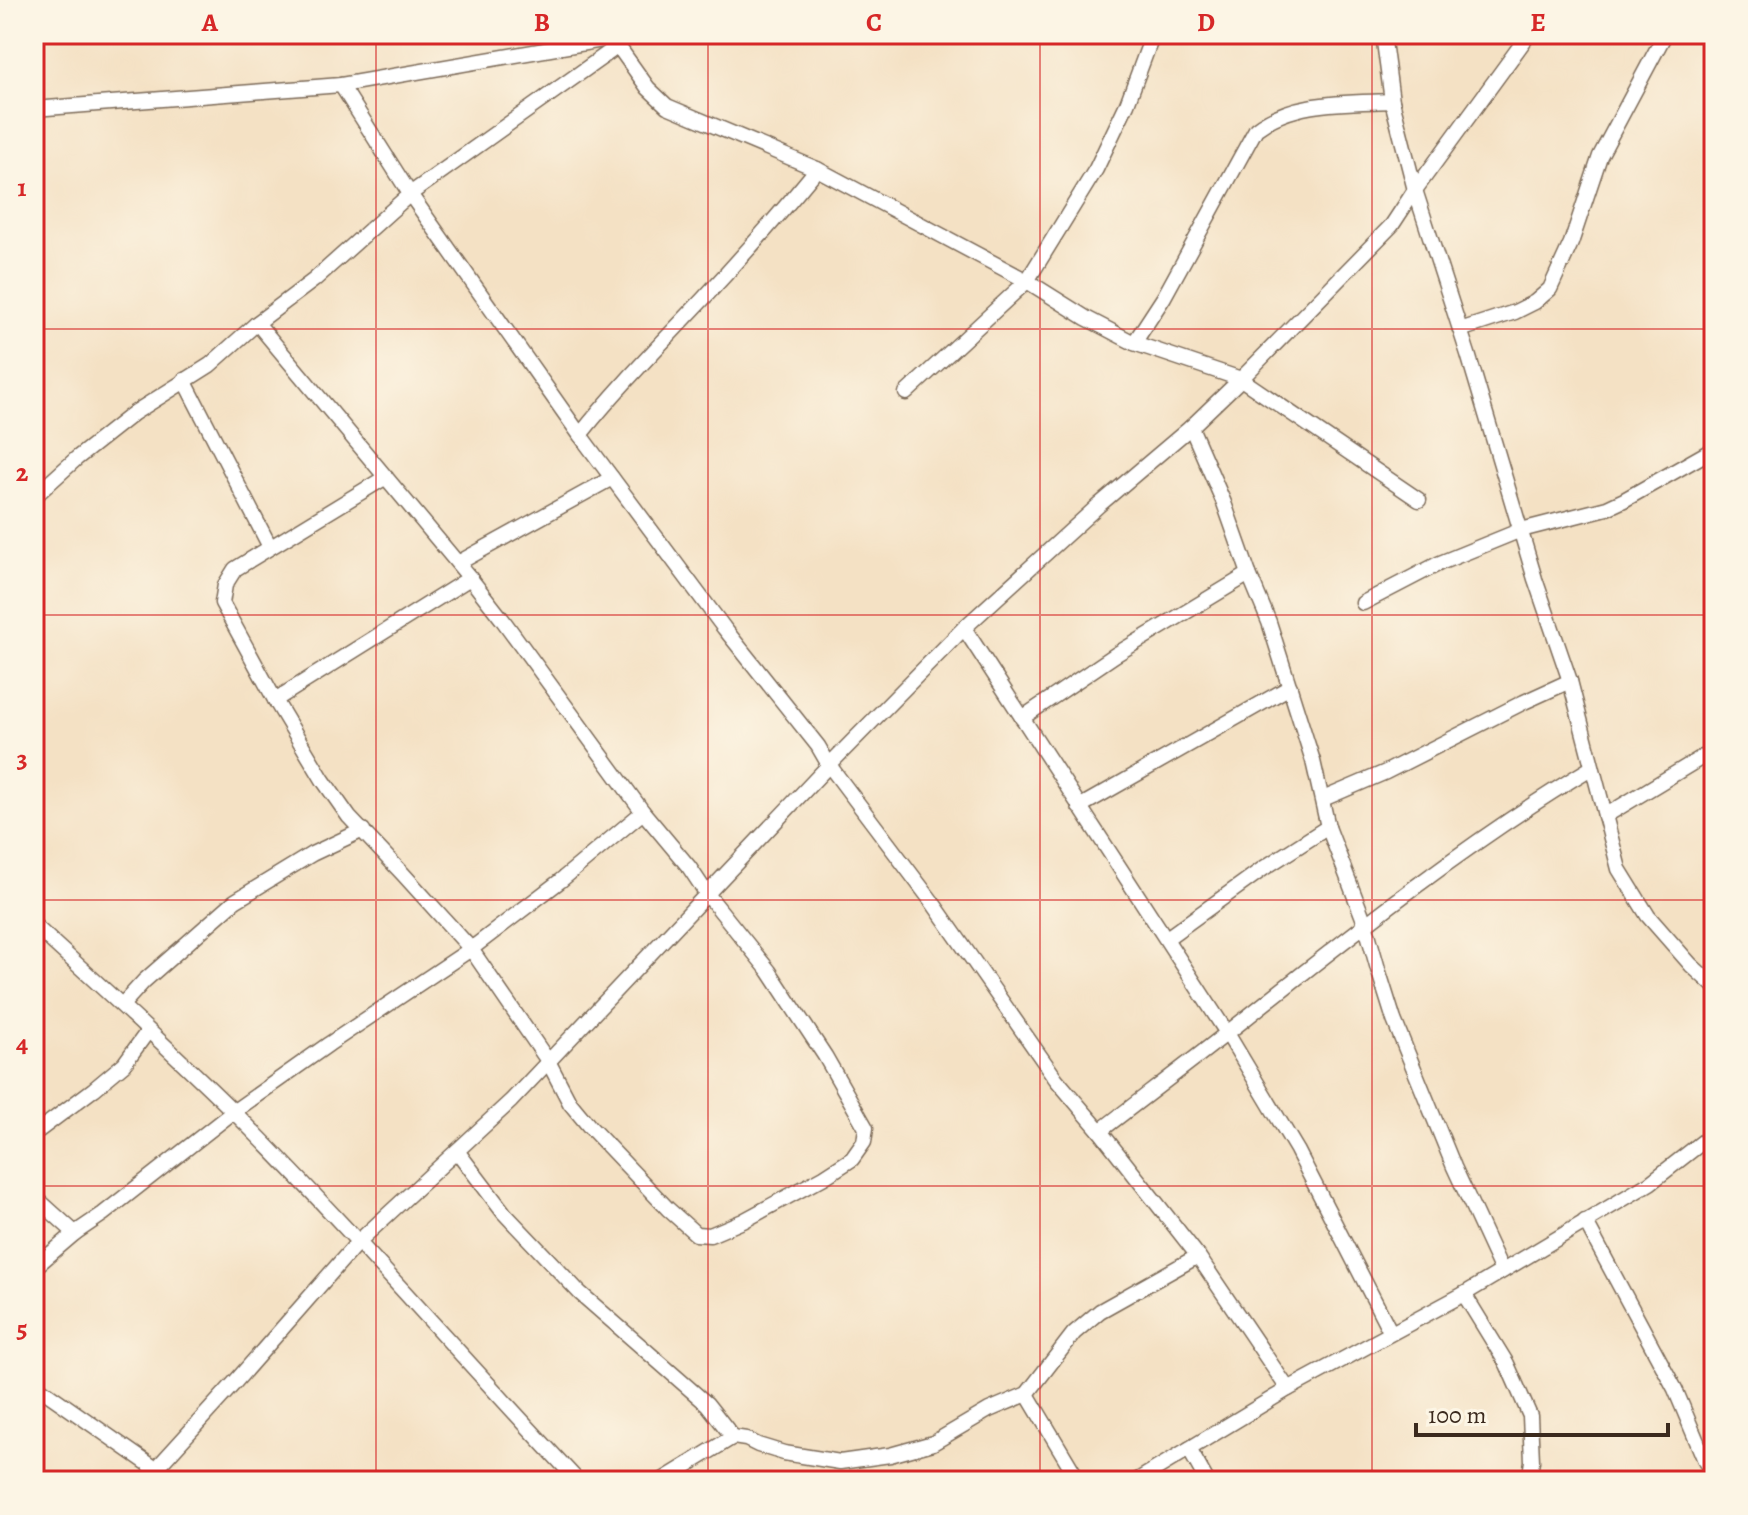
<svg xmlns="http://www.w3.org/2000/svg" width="1748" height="1515" font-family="Alegreya,serif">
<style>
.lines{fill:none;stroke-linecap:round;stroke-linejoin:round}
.minor-casing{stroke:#7c6a58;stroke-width:17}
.minor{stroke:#fff;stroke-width:14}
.grid{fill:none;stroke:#d62828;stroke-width:2;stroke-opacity:0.55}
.neatline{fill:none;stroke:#d62828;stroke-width:3}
.grid-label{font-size:26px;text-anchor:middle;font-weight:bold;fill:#d62828}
</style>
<rect width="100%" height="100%" fill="#fcf5e5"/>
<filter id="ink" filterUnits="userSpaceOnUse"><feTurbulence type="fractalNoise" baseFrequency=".0125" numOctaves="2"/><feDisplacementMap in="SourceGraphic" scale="16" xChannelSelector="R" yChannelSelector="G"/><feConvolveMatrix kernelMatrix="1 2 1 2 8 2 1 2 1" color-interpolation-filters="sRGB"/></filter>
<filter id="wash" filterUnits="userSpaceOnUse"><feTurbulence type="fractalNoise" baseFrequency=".006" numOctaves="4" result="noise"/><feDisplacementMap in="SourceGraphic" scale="32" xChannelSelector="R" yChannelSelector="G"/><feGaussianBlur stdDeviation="1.8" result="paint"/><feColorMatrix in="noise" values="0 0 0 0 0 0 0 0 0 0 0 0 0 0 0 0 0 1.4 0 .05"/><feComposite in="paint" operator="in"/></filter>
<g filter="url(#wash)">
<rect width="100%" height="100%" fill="#f4e1c4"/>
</g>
<g filter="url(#ink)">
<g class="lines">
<g class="minor-casing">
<g id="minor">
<polyline points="1383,34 1392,101 1415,190 1468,354 1535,579 1570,681 1619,869 1648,916 1691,965 1714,986"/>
<polyline points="618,46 648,88 667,106 817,169 1027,281 1086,318 1134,343 1241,379 1419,500"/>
<polyline points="341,85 410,194 580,435 724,628 818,746 829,765 933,903 1056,1079 1100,1131 1198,1256 1288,1389"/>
<polyline points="34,109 341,85 637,34"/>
<polyline points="257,323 470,578 502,619 643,812 689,867 707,894 769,971 825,1056 866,1128 864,1142 852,1159 824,1177 743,1221 710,1235 696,1234 668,1209 589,1126 570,1103 548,1061 471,949 403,874 349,817 323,780 275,700 222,603 225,585 235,569 386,477"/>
<polyline points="1460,330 1515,312 1535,302 1550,289 1571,243 1600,156 1665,34"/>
<path d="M 1134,343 L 1164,297 L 1256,129 C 1293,100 1347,103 1392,101"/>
<polyline points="184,380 270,547"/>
<polyline points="906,393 1027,281 1096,169 1127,104 1153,34"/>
<polyline points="1191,427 1224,503 1249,574 1269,622 1313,761 1328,827 1365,923 1378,969 1394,1020 1454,1167 1502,1271"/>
<path d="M 580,435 C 618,387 662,343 704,298 C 743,256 781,213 817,169"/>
<polyline points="34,497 77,458 134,413 210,365 257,323 314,280 410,194 618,46 621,34"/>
<polyline points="458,563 612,478"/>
<polyline points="1363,603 1440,563 1521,530 1607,508 1624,500 1714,449"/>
<polyline points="964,628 1227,1033 1297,1150 1391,1333"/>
<polyline points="275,700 470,578"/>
<polyline points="1022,718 1115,655 1249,574"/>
<polyline points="1323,799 1386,772 1524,702 1570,681"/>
<polyline points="1079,807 1290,687"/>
<polyline points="1605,816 1714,750"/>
<path d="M 34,925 C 101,986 169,1048 234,1112 C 353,1231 463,1359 578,1481"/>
<polyline points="1167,938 1264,868 1328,827"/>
<polyline points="122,1005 144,981 235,901 312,854 363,830"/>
<path d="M 1100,1131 C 1144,1097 1188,1064 1231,1030 C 1347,938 1464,844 1591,768"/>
<polyline points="34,1134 94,1089 124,1064 148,1031"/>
<polyline points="457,1151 504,1213 580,1293 707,1404 733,1437"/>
<polyline points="34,1196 75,1233"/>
<polyline points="1585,1221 1675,1389 1706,1463"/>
<polyline points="34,1268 75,1233 103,1214 233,1112 329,1044 471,949 560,881 643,812"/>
<polyline points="1464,1294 1507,1364 1530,1416 1532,1461 1529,1481"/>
<polyline points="34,1384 173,1481"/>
<polyline points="1027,1394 1079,1481"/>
<polyline points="1189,1449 1207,1481"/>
<polyline points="145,1481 236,1381 358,1242 511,1101 829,765 964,628 1099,505 1191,427 1241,379 1392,225 1415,190 1529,34"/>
<polyline points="661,1481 733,1437 746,1439 758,1445 784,1453 840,1462 890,1455 933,1443 989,1410 1027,1394 1074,1333 1100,1311 1198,1256"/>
<polyline points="1136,1481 1288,1389 1464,1294 1650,1183 1714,1133"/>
</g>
</g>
<use href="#minor" class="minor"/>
</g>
</g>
<path class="grid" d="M 376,34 L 376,1481M 708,34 L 708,1481M 1040,34 L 1040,1481M 1372,34 L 1372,1481M 34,329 L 1714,329M 34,615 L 1714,615M 34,900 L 1714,900M 34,1186 L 1714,1186"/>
<rect width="1748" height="1515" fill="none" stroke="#fcf5e5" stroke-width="88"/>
<path d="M1416 1423v12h252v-12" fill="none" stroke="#3b2a1e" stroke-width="4"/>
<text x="1428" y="1423" font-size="24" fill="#3b2a1e" stroke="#fcf5e5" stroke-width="6" paint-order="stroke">100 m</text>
<rect x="44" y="44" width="1660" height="1427" class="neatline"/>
<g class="grid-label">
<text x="210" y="31">A</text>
<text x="542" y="31">B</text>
<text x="874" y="31">C</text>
<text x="1206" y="31">D</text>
<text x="1538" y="31">E</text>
<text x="22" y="196">1</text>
<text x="22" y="481">2</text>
<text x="22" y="767">3</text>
<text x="22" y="1052">4</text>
<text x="22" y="1337">5</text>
</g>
</svg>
